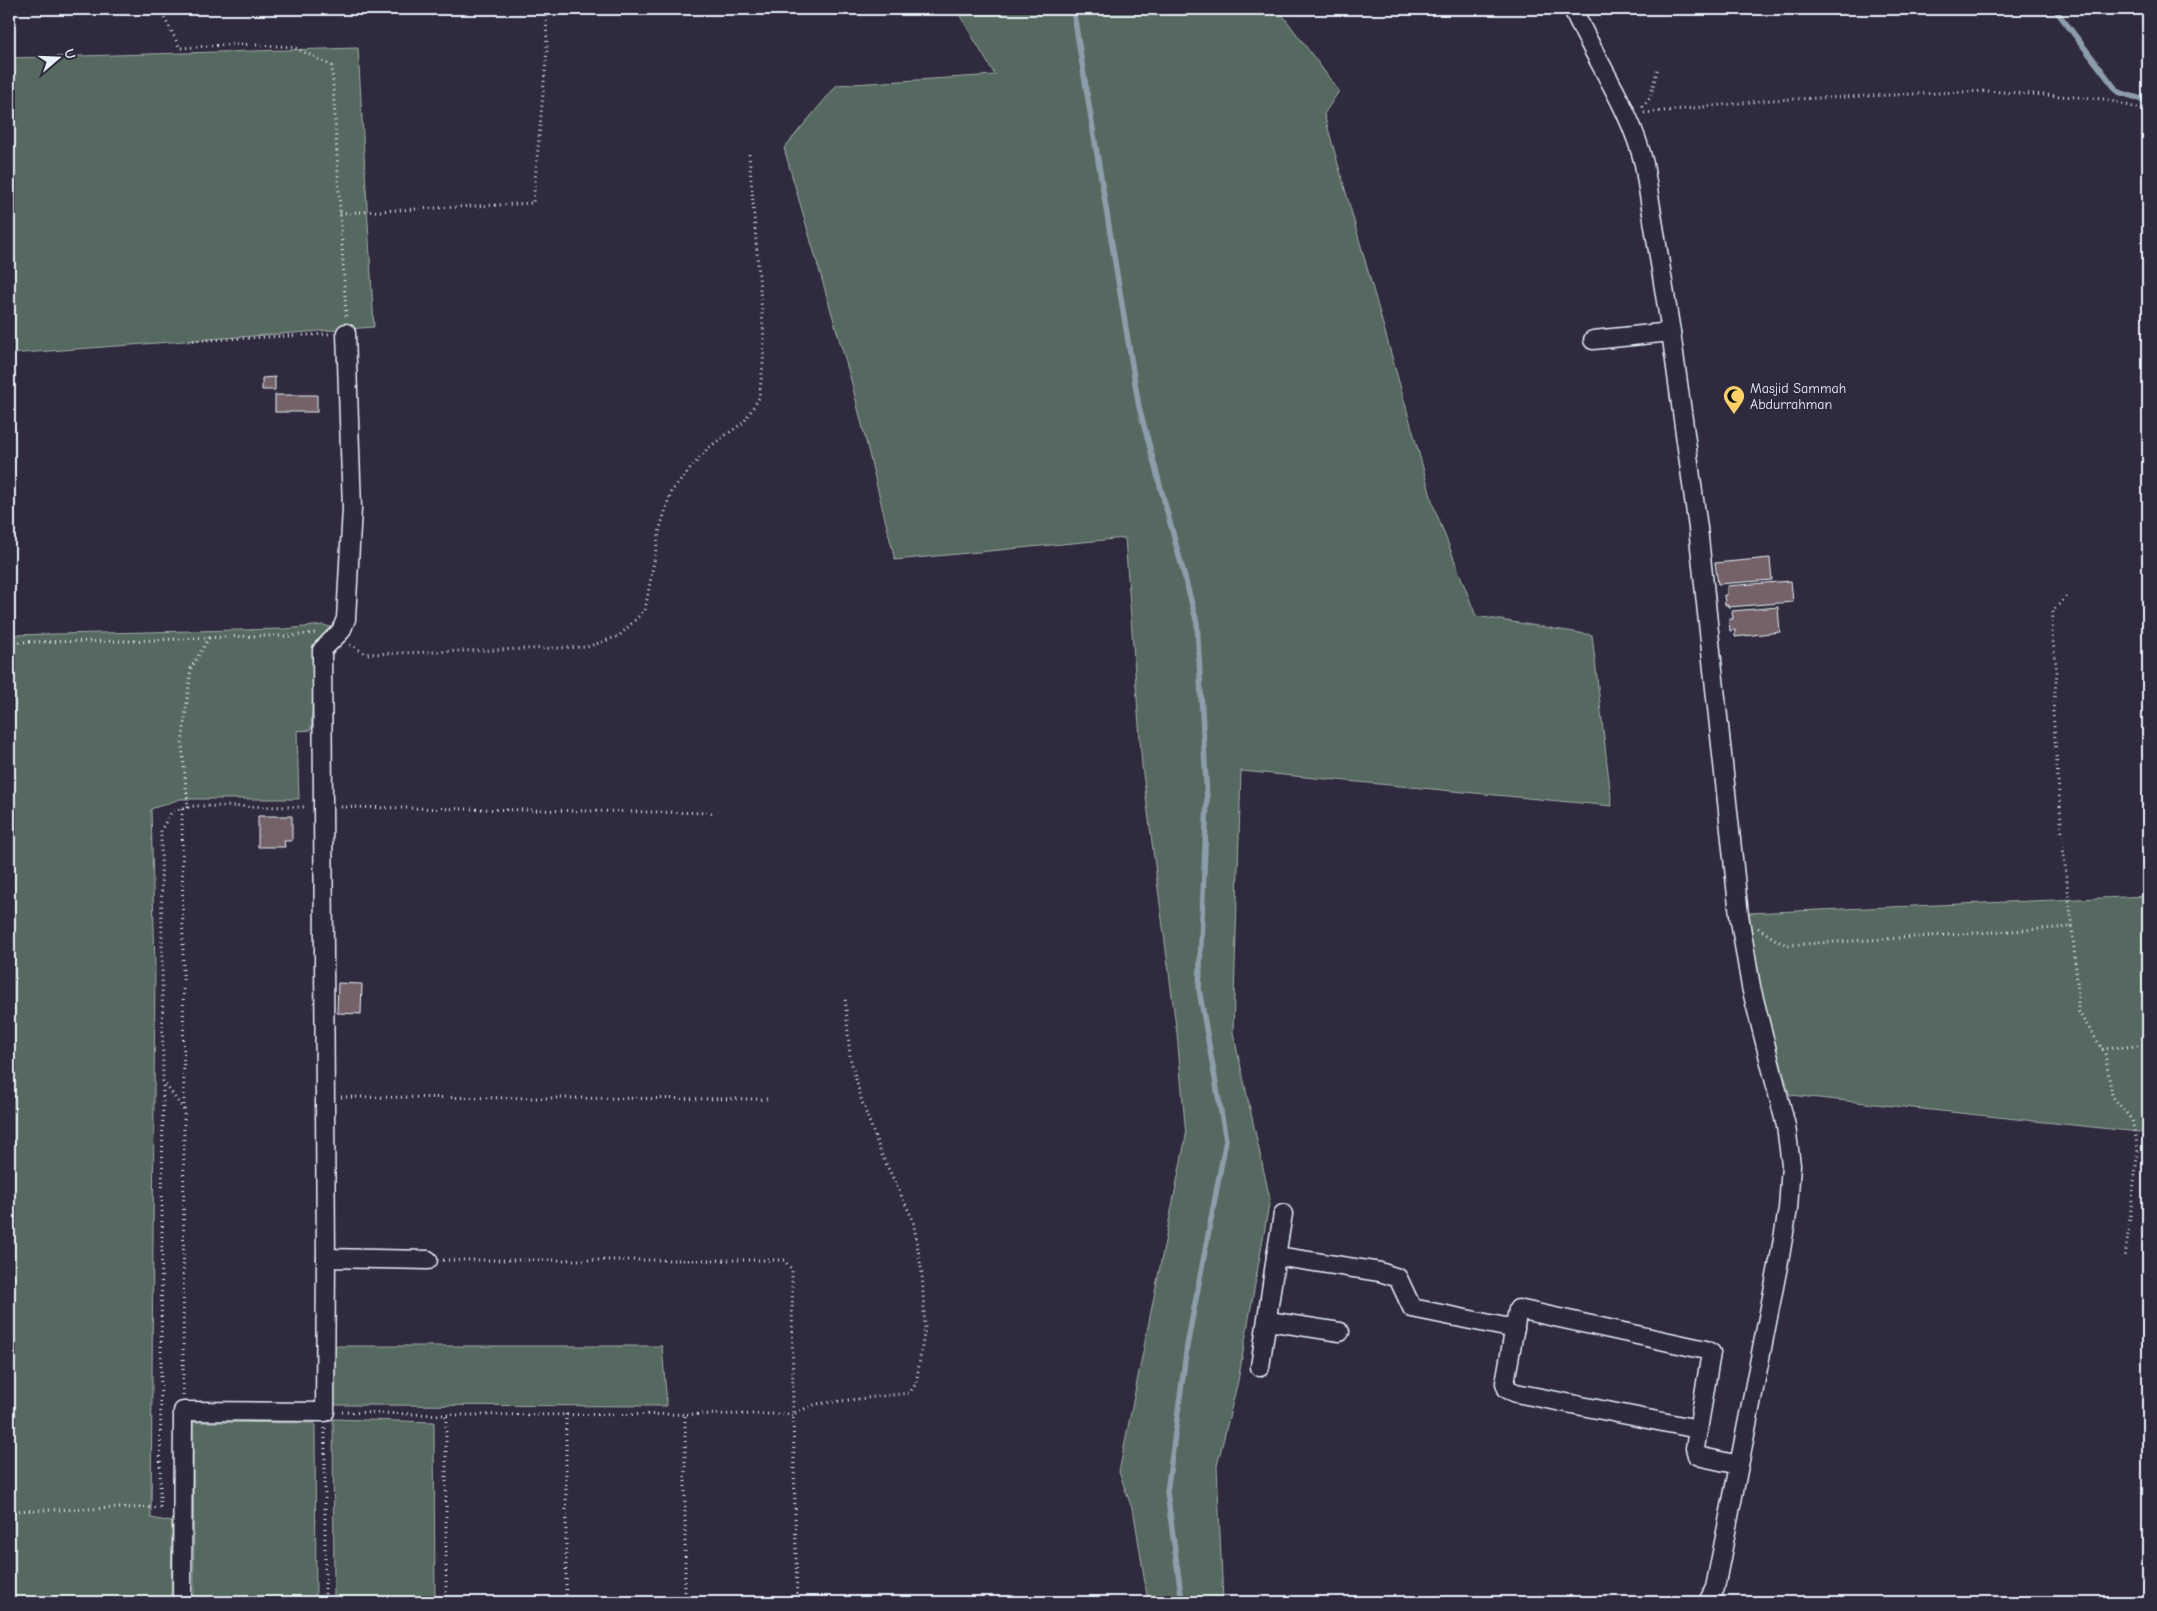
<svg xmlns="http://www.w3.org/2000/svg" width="2157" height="1611" font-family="'Comic Neue',sans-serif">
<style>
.green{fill:#576961;stroke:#a0adac}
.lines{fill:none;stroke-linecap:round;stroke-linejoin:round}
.stream{stroke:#8c9dac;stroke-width:5.5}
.building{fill:#756269;stroke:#e8f1f8}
.minor-casing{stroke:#e8f1f8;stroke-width:21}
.path{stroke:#e8f1f8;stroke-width:3;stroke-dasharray:1 4;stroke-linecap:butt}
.minor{stroke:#2f2a3d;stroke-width:18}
.labels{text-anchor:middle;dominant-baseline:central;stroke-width:4;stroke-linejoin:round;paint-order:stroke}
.poi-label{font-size:14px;fill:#e8f1f8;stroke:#2f2a3d;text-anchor:start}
</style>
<rect width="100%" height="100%" fill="#2f2a3d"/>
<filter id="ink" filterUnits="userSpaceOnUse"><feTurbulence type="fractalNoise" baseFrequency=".02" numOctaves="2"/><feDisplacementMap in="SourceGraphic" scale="10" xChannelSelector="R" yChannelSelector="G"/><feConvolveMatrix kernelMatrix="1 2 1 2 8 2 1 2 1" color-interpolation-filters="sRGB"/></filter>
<g filter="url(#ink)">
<g class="green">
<polygon points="956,9 1278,9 1339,91 1324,114 1434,507 1476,616 1592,635 1612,806 1241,771 1233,1032 1270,1199 1238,1381 1217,1466 1223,1602 1148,1602 1134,1514 1119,1472 1186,1136 1177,1034 1142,766 1125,538 895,560 851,380 784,148 837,85 995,75"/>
<polygon points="358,48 374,327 9,354 9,58"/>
<polygon points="323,625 348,632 314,663 311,730 297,731 299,799 180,799 151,809 155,966 151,1518 172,1522 171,1602 9,1602 9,635 285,629"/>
<polygon points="2148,896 2148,1133 1790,1095 1762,1002 1749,913"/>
<polygon points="335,1346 662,1346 667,1406 334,1405"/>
<polygon points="333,1419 434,1422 435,1602 334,1602"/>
<polygon points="193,1422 315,1423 316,1602 194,1602"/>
</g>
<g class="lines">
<g class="stream">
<polyline points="1073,9 1139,407 1197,623 1207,800 1199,989 1226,1140 1187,1346 1167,1492 1182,1602"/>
<polyline points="2055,9 2118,92 2148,101"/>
</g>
</g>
<g class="building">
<polygon points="275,377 275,390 262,390 262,378"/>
<rect x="275" y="395" width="42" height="17"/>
<polygon points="1770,558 1772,580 1718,584 1715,563"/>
<polygon points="1791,581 1793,602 1728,607 1728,605 1725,605 1724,595 1727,595 1727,586"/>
<polygon points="1778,607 1780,632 1735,637 1735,630 1730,631 1729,619 1733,619 1732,611"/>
<polygon points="258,816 292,816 292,841 284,841 285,847 258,847"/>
<polygon points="338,983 362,984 361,1014 337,1013"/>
</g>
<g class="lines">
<g class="minor-casing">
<g id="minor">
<path d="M 1573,9 C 1596,62 1630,107 1644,164 L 1671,332 L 1698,528 L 1739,915 L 1751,987 L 1786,1126 L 1791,1165 L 1788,1209 L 1780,1256 L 1715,1588 L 1708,1602"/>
<polyline points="1593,340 1671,332"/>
<polyline points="1276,1256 1283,1214"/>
<polyline points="326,1258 428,1260"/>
<polyline points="1268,1321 1340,1332"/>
<polyline points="1260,1367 1276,1256 1380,1272 1398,1278 1412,1308 1515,1329"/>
<polyline points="1698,1429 1516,1393 1507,1389 1505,1383 1518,1309 1706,1350 1711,1353 1695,1448 1697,1455 1702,1457 1739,1465"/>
<polyline points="182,1602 183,1411 325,1412 326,1258 322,650 341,631 346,619 352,508 346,333"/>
</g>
</g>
<g class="path">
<polyline points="160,9 180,48 238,44 294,47 332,66 346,317"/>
<polyline points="1642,107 1650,98 1658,67"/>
<polyline points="1644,113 1771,100 1988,91 2104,99 2148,111"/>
<polyline points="340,213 533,203 547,50 546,9"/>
<polyline points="188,341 329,334"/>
<polyline points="9,642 129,641 249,636 291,636 315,633"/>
<polyline points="350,645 367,654 587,647 619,636 645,610 660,528 671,492 708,448 744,422 759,398 763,365 764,338 749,154"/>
<polyline points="341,807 716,813"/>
<polyline points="188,808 182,745 191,668 209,638"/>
<polyline points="182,809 184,1110 183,1395"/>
<polyline points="2072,927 2078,991 2078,1011 2105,1053 2112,1096 2132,1120 2138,1149 2125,1259"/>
<polyline points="1758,928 1781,943 1789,945 2072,927 2063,847 2053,712 2057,672 2052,634 2053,611 2066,597"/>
<polyline points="2102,1049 2148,1045"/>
<polyline points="341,1097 770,1099"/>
<polyline points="184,1110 163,1081 161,830 172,811 194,806 307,807"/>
<polyline points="443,1260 784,1260 792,1270 793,1414 816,1404 909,1393 916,1384 925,1328 922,1273 913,1220 881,1153 862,1102 850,1057 845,996"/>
<polyline points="342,1412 446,1415 793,1414 797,1602"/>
<polyline points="566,1414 566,1602"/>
<polyline points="325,1428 325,1602"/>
<polyline points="160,1507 163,1082"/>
<polyline points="9,1511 161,1507"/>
<polyline points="446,1602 446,1415"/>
<polyline points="685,1602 685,1413"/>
</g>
<use href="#minor" class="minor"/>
</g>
</g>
<defs>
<g id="mosque-pin" transform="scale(1.125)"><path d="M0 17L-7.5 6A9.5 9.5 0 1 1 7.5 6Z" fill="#ffd166" stroke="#2f2a3d"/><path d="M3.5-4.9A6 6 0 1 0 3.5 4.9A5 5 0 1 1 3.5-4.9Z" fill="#111"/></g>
</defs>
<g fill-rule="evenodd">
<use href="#mosque-pin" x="1734" y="396"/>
</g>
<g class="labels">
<g class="poi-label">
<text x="1750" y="388">Masjid Sammah<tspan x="1750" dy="16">Abdurrahman</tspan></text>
</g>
</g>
<rect width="2157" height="1611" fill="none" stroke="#2f2a3d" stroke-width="30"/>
<rect x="15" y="15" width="2127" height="1581" fill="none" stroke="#e8f1f8" stroke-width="2" filter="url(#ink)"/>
<g transform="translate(58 58) rotate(71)" stroke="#2f2a3d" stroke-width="4" paint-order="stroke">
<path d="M0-4L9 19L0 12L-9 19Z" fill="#e8f1f8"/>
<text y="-8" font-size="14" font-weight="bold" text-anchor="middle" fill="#e8f1f8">U</text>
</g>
</svg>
